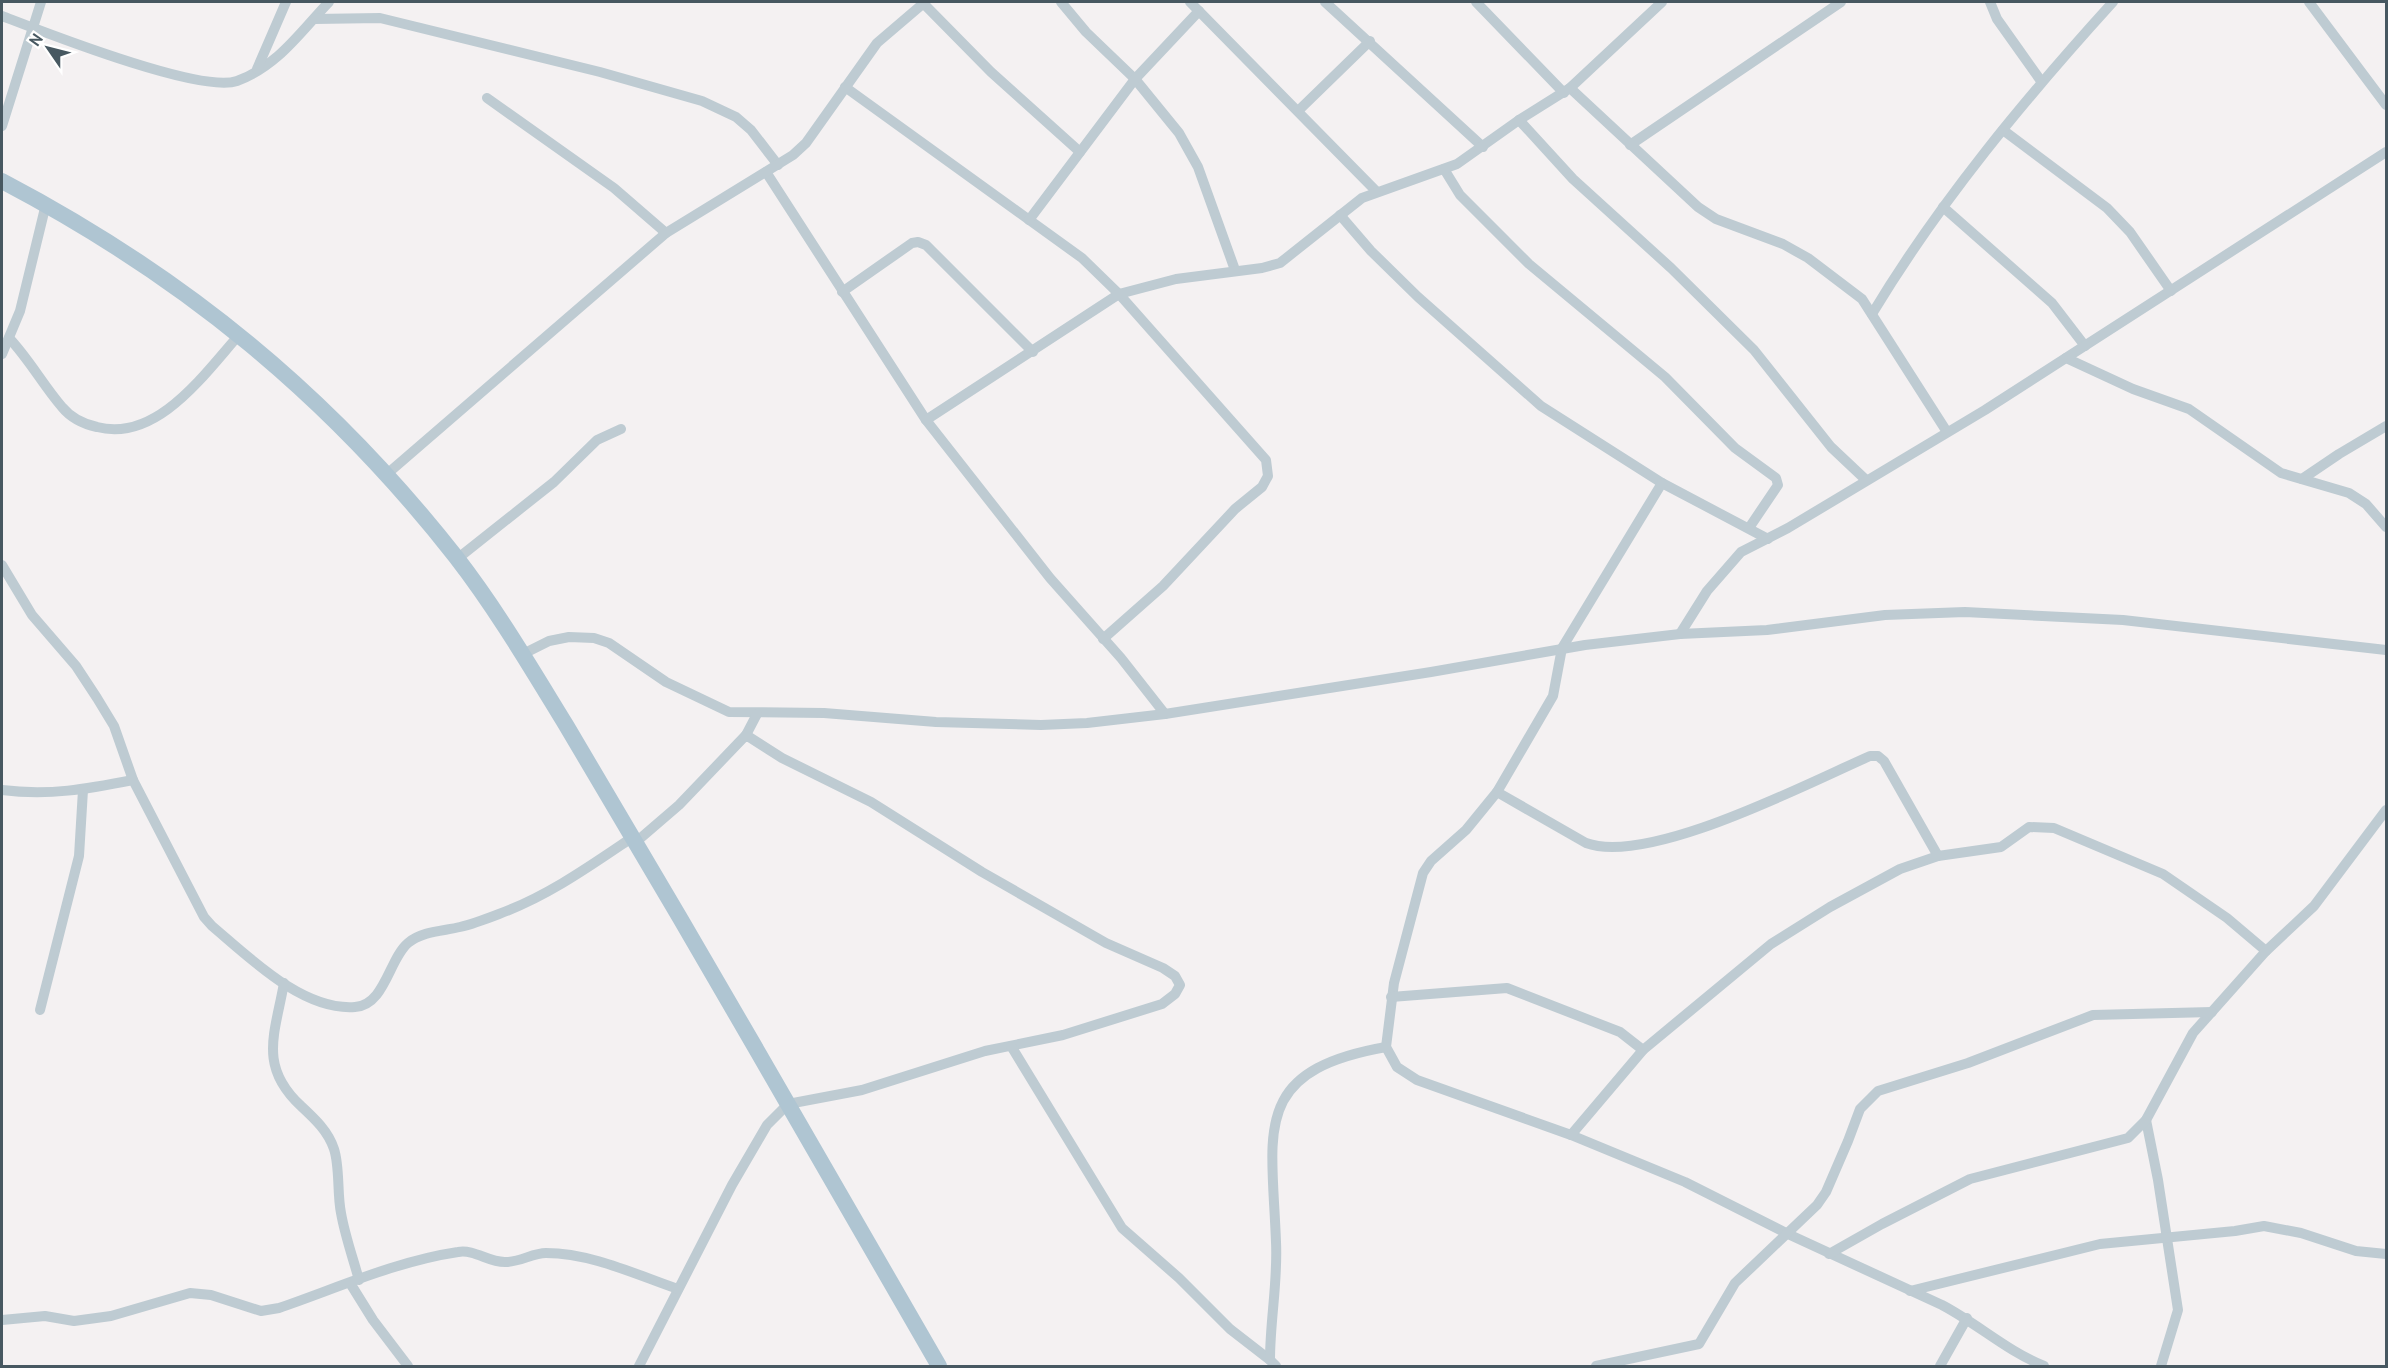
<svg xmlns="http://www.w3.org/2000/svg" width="2388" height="1368" font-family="'PT Sans',sans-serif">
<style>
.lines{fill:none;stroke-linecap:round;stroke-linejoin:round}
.minor{stroke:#becbd2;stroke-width:10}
.primary{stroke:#afc5d2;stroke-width:16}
</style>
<rect width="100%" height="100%" fill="#f4f1f2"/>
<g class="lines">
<g class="minor">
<polyline points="1061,2 1086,32 1135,79 1179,133 1198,167 1235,270"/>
<polyline points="1190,2 1377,192"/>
<polyline points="1325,2 1483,147"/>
<polyline points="1476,2 1564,93"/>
<polyline points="1990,2 1997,19 2041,81"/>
<polyline points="2309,2 2386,105"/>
<polyline points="923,3 991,72 1080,152"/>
<path d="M 2,16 C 44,32 200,94 237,81 C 278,66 301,31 329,2"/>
<polyline points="315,19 380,18 600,72 702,101 736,117 751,130 778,165"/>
<polyline points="257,69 286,2"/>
<polyline points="845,87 1082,258 1119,294 1266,460 1268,476 1262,487 1235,509 1163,586 1103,639"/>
<polyline points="1570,88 1698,207 1716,219 1783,244 1808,258 1862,299 1947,432"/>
<polyline points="487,98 614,188 666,233"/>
<polyline points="1298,111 1370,41"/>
<polyline points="1519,120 1573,179 1671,268 1754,350 1831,447 1866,480"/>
<polyline points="2,126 41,2"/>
<polyline points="2003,130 2107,208 2130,232 2171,291"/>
<polyline points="1630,145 1841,2"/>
<polyline points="1444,169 1460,195 1529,264 1665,377 1735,448 1776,478 1778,485 1749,528"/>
<polyline points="766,172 926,420 1050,578 1121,658 1165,714"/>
<polyline points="1943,207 2052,303 2085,346"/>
<polyline points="1340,215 1371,251 1418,297 1541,406 1662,483 1768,539"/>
<polyline points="1029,220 1135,79 1199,11"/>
<polyline points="842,292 912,243 918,242 926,245 1033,352"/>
<path d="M 1872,314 C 1940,201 2025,99 2113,2"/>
<path d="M 9,338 C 29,359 43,385 62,407 C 71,418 83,424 97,427 C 157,443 205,373 239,335"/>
<polyline points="2,354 20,311 46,204"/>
<polyline points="2066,358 2133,389 2189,409 2281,473 2349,493 2366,504 2386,527"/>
<polyline points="926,420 1119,294 1176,279 1262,268 1280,263 1362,198 1457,164 1519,120 1570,88 1662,2"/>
<polyline points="387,474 666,233 793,155 806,143 877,43 925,2"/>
<polyline points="2302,479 2339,454 2386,426"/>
<path d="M 1662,483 L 1562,648 L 1553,696 L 1497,792 L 1466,830 L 1431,861 L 1423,873 L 1394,983 L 1386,1047 L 1397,1067 L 1417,1080 L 1571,1135 L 1685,1182 L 1788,1234 L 1942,1305 C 1978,1324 2007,1351 2044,1366"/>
<polyline points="457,559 554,482 597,440 621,429"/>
<polyline points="2,565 32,615 76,666 97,698 114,726 133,780"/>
<polyline points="1680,634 1707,591 1741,552 1788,528 1985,410 2386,152"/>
<polyline points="523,654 549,641 569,637 594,638 609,643 666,682 729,712 824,713 936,722 1041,725 1087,723 1165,714 1431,672 1585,645 1680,634 1767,630 1885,615 1965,612 2123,620 2386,650"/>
<polyline points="746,735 757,714"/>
<path d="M 2,790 C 49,796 87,789 133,780 L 204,917 L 212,926 C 250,958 303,1011 355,1007 C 385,1005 389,959 408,943 C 422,931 444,931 460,927 C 473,924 486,919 499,914 C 548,896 590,866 633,837"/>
<path d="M 1497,792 L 1586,843 C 1649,866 1808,783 1870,756 L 1878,756 L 1884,761 L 1938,856"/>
<polyline points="636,842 679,805 746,735 782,758 871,802 982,872 1106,943 1163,968 1175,976 1180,985 1175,994 1162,1004 1063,1035 985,1051 862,1090 788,1104 767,1125 732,1185 639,1366"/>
<path d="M 284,983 C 275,1034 258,1066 301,1106 C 315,1119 328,1131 334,1149 C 340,1167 337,1194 341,1213 C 345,1236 353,1258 359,1280"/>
<polyline points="1391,997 1507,988 1620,1032 1643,1050"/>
<polyline points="40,1010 79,856 83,790"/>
<polyline points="1011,1046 1122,1228 1179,1278 1230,1329 1270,1360"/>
<polyline points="2146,1120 2158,1180 2178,1310 2161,1366"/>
<polyline points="1571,1135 1643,1050 1771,944 1830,907 1900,869 1938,856 2001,847 2029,827 2054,828 2163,874 2227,918 2266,951"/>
<polyline points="1829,1254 1882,1224 1970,1179 2128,1138 2146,1120 2193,1033 2266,951 2314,906 2386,810"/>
<polyline points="350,1283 373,1320 408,1366"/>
<polyline points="1910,1291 2100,1244 2235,1231 2264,1226 2301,1233 2356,1251 2386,1254"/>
<path d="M 2,1320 L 45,1316 L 74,1321 L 111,1316 L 190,1293 L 211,1295 L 261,1311 L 279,1308 C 337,1288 397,1261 458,1252 C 475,1249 489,1263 506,1262 C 520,1262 533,1253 546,1253 C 591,1253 637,1275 678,1289"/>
<path d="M 1276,1366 L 1270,1360 C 1270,1320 1278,1282 1276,1242 C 1272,1131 1250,1071 1386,1047"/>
<polyline points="1596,1366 1699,1344 1735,1283 1817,1205 1826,1192 1848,1141 1860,1109 1878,1091 1968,1063 2093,1015 2212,1012"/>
<polyline points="1940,1366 1967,1318"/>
</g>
<path class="primary" d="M 2,181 C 183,276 329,395 456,557 C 497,610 531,668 566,725 C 604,789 642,853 680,918 C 767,1067 853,1217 939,1366"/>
</g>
<rect width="2388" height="1368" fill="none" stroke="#475861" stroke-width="6"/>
<g transform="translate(48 48) rotate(305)" stroke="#ffffff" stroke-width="4.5" paint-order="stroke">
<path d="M0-4.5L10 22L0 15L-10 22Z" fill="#475861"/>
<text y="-9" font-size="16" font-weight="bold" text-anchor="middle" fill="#475861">N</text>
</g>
</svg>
